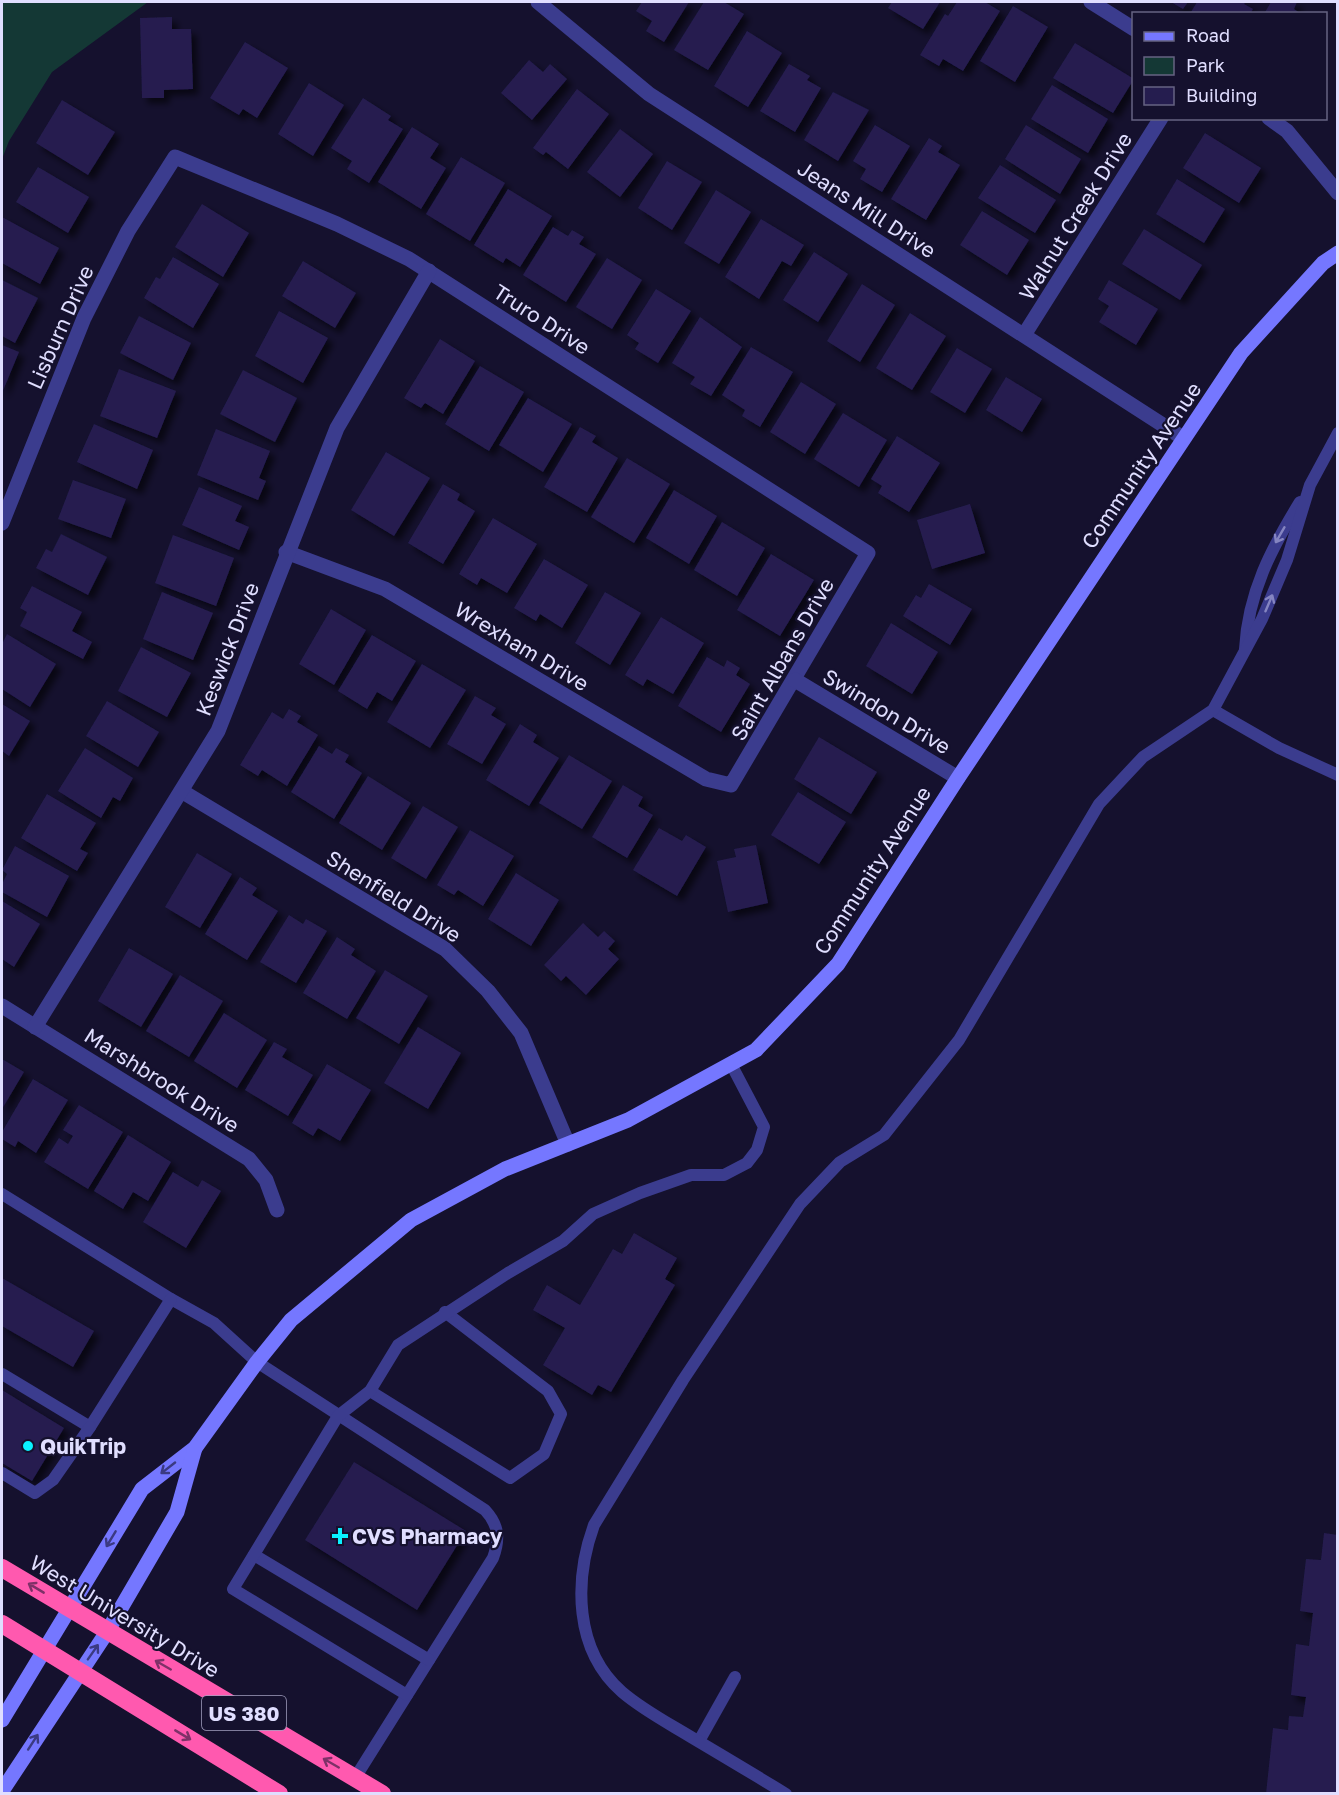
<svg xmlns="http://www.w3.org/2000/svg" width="1339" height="1795" font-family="'Golos Text',sans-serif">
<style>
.green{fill:#143835}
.building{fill:#251d4f;filter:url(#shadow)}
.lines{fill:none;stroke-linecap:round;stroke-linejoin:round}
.lane{stroke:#3b3c8e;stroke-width:12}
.street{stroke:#3b3c8e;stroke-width:15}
.secondary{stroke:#7577ff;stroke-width:15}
.highway{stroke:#ff59af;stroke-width:18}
.oneway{stroke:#8585c1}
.oneway2{stroke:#3b3a82}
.oneway3{stroke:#7e3168}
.poi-dot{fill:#0af1ff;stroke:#15112e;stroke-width:2}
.labels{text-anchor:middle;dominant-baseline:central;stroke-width:4.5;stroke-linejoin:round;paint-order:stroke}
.shield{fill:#15112e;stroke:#a3a0c0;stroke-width:1.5}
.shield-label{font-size:20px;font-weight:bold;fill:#e0deff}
.street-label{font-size:21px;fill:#e0deff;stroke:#15112e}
.poi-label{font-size:21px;font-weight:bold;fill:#e0deff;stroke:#15112e;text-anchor:start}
</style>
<defs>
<filter id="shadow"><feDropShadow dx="5.5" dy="5.5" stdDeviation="3" flood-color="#0009"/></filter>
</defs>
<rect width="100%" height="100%" fill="#15112e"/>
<polygon class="green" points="2,2 148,2 52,72 9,141 2,159"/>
<g class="building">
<polygon points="642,2 689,2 664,42 646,31 652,21 636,11"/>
<polygon points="704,2 724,2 744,14 708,70 674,50"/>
<polygon points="892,2 940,2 923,29 888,8"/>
<polygon points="957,2 985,2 1000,11 963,71 943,59 939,66 920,55 945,14 948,16"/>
<polygon points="1171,2 1188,2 1183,9"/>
<polygon points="1197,2 1246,2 1244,4 1253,9 1250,14 1190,14"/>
<polygon points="1271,2 1297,2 1294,9 1301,14 1264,14"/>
<polygon points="1013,6 1048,27 1015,82 980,61"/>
<polygon points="172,17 172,29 191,29 193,89 164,90 164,98 142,98 140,18"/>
<polygon points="747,31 782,53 748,107 714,86"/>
<polygon points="245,42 288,68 257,118 243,109 239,115 210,98"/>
<polygon points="1075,43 1134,79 1113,113 1053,78"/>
<polygon points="529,60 543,72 550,64 567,79 532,120 501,93"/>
<polygon points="789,64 810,76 807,80 821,88 795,132 760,111"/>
<polygon points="309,83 344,105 313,156 278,134"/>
<polygon points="1052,85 1108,119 1088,153 1031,119"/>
<polygon points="577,89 609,114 568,169 546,152 543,155 533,148"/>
<polygon points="833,92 869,110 838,161 804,140"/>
<polygon points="363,98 391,116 388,120 403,129 369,183 347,169 352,161 331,148"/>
<polygon points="62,100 115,132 88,175 36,143"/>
<polygon points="875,125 910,146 882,192 860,179 866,169 853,161"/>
<polygon points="1026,125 1081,159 1060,194 1005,159"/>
<polygon points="412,127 439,144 430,158 446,168 421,209 378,182"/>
<polygon points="620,129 653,154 620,197 587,172"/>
<polygon points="1205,133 1261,168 1239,203 1183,168"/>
<polygon points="929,138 942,146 938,152 960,165 926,220 891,199"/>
<polygon points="461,157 505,183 470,241 426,214"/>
<polygon points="667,161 702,182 672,230 638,208"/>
<polygon points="1000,165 1056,200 1035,233 978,198"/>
<polygon points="38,167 89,197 68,233 16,202"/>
<polygon points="1177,179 1225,209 1204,243 1156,214"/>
<polygon points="508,189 552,216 520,267 506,258 503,263 474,245"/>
<polygon points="716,190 751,212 719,264 684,243"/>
<polygon points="202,204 249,233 223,277 175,247"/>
<polygon points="982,211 1029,240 1007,275 960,245"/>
<polygon points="2,217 59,248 40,284 2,263"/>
<polygon points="761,219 804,245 791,266 782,261 759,299 725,277"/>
<polygon points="553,227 568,236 572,230 584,237 579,244 596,254 566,302 523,275"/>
<polygon points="1144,229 1202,265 1180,300 1122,264"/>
<polygon points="814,252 848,274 818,322 783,300"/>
<polygon points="173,257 219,284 193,328 144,298 156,277 160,279"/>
<polygon points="607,258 642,280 612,329 576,307"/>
<polygon points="303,261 356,293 335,328 282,296"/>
<polygon points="2,280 38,298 15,343 2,336"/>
<polygon points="1109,280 1158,309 1136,345 1099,322 1109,306 1098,299"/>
<polygon points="862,284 895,305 860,362 827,341"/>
<polygon points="656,289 691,311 658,363 635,349 639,343 627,335"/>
<polygon points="279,311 328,338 303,383 255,356"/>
<polygon points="910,313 946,336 912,390 876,368"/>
<polygon points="139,316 191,343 173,380 120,353"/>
<polygon points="700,317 742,347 711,396 690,384 695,377 672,363"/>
<polygon points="440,339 475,361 443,414 425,403 421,408 404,398"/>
<polygon points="2,345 19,352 2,393"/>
<polygon points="751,347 793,372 760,427 742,416 745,410 722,395"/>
<polygon points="957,348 992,369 965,413 930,392"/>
<polygon points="480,366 524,392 489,451 445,424"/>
<polygon points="119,369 176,391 157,438 100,416"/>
<polygon points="243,370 297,398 275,442 220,414"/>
<polygon points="1006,377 1042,399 1022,432 986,410"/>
<polygon points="801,382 836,404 805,454 770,432"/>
<polygon points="528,398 572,424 543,472 499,445"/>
<polygon points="843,413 887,440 859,487 814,459"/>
<polygon points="94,424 153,450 137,489 77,462"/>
<polygon points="580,427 596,436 592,442 618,458 587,512 544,487"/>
<polygon points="216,429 270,451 259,478 266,481 258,500 197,475"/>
<polygon points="897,436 940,463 909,512 878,493 882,486 871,479"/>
<polygon points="386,452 430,478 394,536 351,510"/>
<polygon points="627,458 670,484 634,543 591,517"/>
<polygon points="73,480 126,499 111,538 58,519"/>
<polygon points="443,484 460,494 457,500 475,511 443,564 408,543"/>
<polygon points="199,487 242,506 235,521 249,527 239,550 182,525"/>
<polygon points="674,490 717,516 689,564 646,538"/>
<polygon points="970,504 985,553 932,569 917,520"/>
<polygon points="493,518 537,544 507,593 481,578 477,585 459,574"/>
<polygon points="722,522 765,548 737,596 694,570"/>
<polygon points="61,534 107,557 88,595 36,568 46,549 52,552"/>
<polygon points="173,535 234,558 216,606 155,583"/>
<polygon points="771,554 814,580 780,636 737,610"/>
<polygon points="544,559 588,585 562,628 540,614 536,621 514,608"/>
<polygon points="929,584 972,609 950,645 903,616 916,595 921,598"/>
<polygon points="32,586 82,612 72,631 92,642 83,659 20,626 27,612 20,608"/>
<polygon points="162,592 213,613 193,660 143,639"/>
<polygon points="605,592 641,613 610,665 575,643"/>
<polygon points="331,609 366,630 334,685 299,664"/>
<polygon points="661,617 704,643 673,694 647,679 643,686 625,675"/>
<polygon points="891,623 938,652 912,694 866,666"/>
<polygon points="7,634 56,664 30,707 2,689 2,644"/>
<polygon points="372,635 416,661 392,701 377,692 367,709 338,691"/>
<polygon points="141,647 191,673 167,717 118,691"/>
<polygon points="707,657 724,667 727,660 740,668 736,675 750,684 721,732 678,706"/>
<polygon points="422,664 466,690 430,748 387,722"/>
<polygon points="475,696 496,708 491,715 506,724 482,764 447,744"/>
<polygon points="107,701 159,732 138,767 86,736"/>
<polygon points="2,704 30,721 9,756 2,751"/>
<polygon points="289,709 301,716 297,722 318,735 287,786 262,770 258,776 240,765 272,712 283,719"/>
<polygon points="520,724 537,735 533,742 559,758 529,806 486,780"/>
<polygon points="819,737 877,772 851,814 794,779"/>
<polygon points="319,746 332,754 336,748 349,755 345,762 362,773 334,819 291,792"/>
<polygon points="85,748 133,778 120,801 113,797 101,818 58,791"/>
<polygon points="569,755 612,781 582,829 539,803"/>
<polygon points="368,776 411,803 382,850 339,823"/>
<polygon points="623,785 643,797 638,806 653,815 627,858 592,837"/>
<polygon points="798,792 846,822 819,864 771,835"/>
<polygon points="47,794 96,823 80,849 88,853 77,871 21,838"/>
<polygon points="423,806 458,827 426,879 391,858"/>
<polygon points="659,828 682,841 686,835 706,847 677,896 633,870"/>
<polygon points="470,830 514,856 483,906 458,890 454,895 437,885"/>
<polygon points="756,845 768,903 728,912 717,861 736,857 734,849"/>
<polygon points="15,846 69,876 47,917 2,892 2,884 7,874 2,870"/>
<polygon points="197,853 232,874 200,928 165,907"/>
<polygon points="516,873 559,900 531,946 488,919"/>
<polygon points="240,877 257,888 252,895 278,911 247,960 205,934"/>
<polygon points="2,901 40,924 14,967 2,959"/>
<polygon points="289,915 303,924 306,919 327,931 296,983 260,962"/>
<polygon points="583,923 598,937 604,931 615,941 608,949 619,959 586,995 566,976 561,981 544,965"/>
<polygon points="337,937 355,949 351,955 376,971 347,1019 303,993"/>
<polygon points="129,948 173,974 141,1027 98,1001"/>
<polygon points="385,970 428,996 399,1044 356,1018"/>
<polygon points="180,975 223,1001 189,1057 146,1031"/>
<polygon points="224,1013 267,1040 237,1088 194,1061"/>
<polygon points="418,1027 461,1053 428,1109 384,1083"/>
<polygon points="274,1042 287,1049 282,1057 313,1075 288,1116 245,1090"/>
<polygon points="2,1059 24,1072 2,1109"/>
<polygon points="327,1064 371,1090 340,1141 318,1128 313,1136 292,1123"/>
<polygon points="33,1079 68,1100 36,1153 18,1141 15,1147 2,1139 2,1132"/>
<polygon points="79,1105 123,1132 88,1189 44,1162 59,1138 68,1144 73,1136 63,1130"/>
<polygon points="128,1135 171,1162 148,1201 133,1192 123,1209 94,1191"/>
<polygon points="173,1172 198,1187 202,1180 221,1191 186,1248 143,1222"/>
<polygon points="634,1233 677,1258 665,1279 675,1285 611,1392 598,1385 592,1395 543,1365 565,1328 533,1310 547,1285 580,1305 613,1249 622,1254"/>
<polygon points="2,1278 94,1331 73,1367 2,1326"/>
<polygon points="2,1390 64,1428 32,1481 2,1463"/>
<polygon points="354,1462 466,1531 417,1610 305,1540"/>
<polygon points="1324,1533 1338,1535 1338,1794 1266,1794 1273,1728 1288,1730 1289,1716 1303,1717 1306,1697 1291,1695 1296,1644 1309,1646 1313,1613 1300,1611 1306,1559 1321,1560"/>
</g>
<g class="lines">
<g class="lane">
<path d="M 1245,649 C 1248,593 1271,549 1300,502"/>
<polyline points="1213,710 1279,748 1338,775"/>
<path d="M 2,1194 L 171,1299 L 214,1323 L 257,1362 L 485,1510 C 499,1525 500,1539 493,1558 L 355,1778"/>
<polyline points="2,1374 90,1427 171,1299"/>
<polyline points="370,1391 510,1478 544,1454 561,1414 548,1391 445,1312"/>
<polyline points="2,1473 35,1493 53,1480 90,1427"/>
<polyline points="254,1555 429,1660"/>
<polyline points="407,1695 233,1589 338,1416 370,1391 398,1345 508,1273 563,1241 593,1214 640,1193 691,1175 724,1175 747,1163 757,1150 764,1127 731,1064"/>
<polyline points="699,1741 735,1677"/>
<path d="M 786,1794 C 755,1775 723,1756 691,1737 C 668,1723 643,1710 622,1692 C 574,1650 574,1580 594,1525 L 683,1380 L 800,1204 L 840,1162 L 884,1135 L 959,1040 L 1099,804 L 1143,757 L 1213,710 L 1262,619 L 1287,560 L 1310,485 L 1338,433"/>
</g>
<g class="street">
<polyline points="538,2 649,94 1183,438"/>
<polyline points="1091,2 1134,29"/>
<polyline points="1269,118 1287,131 1338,193"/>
<polyline points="1024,335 1161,118"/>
<polyline points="2,523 84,318 128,231 175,157 337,224 409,259 868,553 731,785 706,779 385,589 286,552"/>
<polyline points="795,680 958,778"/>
<polyline points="183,792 445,949 488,991 521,1033 568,1144"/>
<polyline points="2,1006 249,1159 266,1180 277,1210"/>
<polyline points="35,1027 218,731 337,428 429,271"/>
</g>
<g class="secondary">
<polyline points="2,1720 142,1489 195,1448 257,1362 291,1320 411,1220 505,1169 628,1120 756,1050 838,964 958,778 1241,353 1323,263 1338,253"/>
<polyline points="2,1791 107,1632 177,1512 195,1448"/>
</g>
<g class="highway">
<polyline points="2,1568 382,1794"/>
<polyline points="2,1624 279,1794"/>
</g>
</g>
<defs><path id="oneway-shaft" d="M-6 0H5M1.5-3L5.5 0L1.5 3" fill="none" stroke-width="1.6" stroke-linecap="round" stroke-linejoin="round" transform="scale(1.5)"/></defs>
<g class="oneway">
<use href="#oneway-shaft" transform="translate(1280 535) rotate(120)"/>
<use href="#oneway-shaft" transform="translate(1269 603) rotate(-67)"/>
</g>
<g class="oneway2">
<use href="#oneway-shaft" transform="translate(168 1468) rotate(142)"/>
<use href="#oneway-shaft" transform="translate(111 1539) rotate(121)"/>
<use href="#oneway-shaft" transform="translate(93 1652) rotate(-55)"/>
<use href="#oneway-shaft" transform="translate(33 1742) rotate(-57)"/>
</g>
<g class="oneway3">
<use href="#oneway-shaft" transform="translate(36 1588) rotate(-149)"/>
<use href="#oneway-shaft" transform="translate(163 1665) rotate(-150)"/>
<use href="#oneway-shaft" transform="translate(183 1735) rotate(31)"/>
<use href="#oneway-shaft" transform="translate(331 1763) rotate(-150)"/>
</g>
<g class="poi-dot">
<circle cx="28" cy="1446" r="6"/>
<path d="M337 1527h6v6h6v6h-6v6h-6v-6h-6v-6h6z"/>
</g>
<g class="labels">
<rect class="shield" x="202" y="1696" width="84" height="34" rx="4.5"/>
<g class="shield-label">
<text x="244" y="1713">US 380</text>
</g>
<g class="street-label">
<text transform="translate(867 209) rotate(33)">Jeans Mill Drive</text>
<text transform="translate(1075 216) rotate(-58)">Walnut Creek Drive</text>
<text transform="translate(542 319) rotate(33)">Truro Drive</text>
<text transform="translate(60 327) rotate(-66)">Lisburn Drive</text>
<text transform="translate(1141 465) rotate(-56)">Community Avenue</text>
<text transform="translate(522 646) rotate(31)">Wrexham Drive</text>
<text transform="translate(227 649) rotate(-69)">Keswick Drive</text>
<text transform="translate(782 659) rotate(-60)">Saint Albans Drive</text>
<text transform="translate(887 711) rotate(31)">Swindon Drive</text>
<text transform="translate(872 870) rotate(-57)">Community Avenue</text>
<text transform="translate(394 896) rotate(32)">Shenfield Drive</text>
<text transform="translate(162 1080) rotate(32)">Marshbrook Drive</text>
<text transform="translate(125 1616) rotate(31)">West University Drive</text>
</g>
<g class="poi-label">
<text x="40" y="1446">QuikTrip</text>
<text x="352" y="1536">CVS Pharmacy</text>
</g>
</g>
<rect width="1339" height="1795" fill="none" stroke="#e0deff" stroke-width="6"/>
<rect x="1132" y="12" width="195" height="108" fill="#15112e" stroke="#666382" stroke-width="1.5"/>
<rect x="1144" y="32" width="30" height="9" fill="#7577ff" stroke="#666382" stroke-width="1.5"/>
<text x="1186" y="42" font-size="18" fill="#e0deff">Road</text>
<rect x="1144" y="57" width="30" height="18" fill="#143835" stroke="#666382" stroke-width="1.5"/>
<text x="1186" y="72" font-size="18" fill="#e0deff">Park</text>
<rect x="1144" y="87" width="30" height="18" fill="#251d4f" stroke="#666382" stroke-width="1.5"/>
<text x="1186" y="102" font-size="18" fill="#e0deff">Building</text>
</svg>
